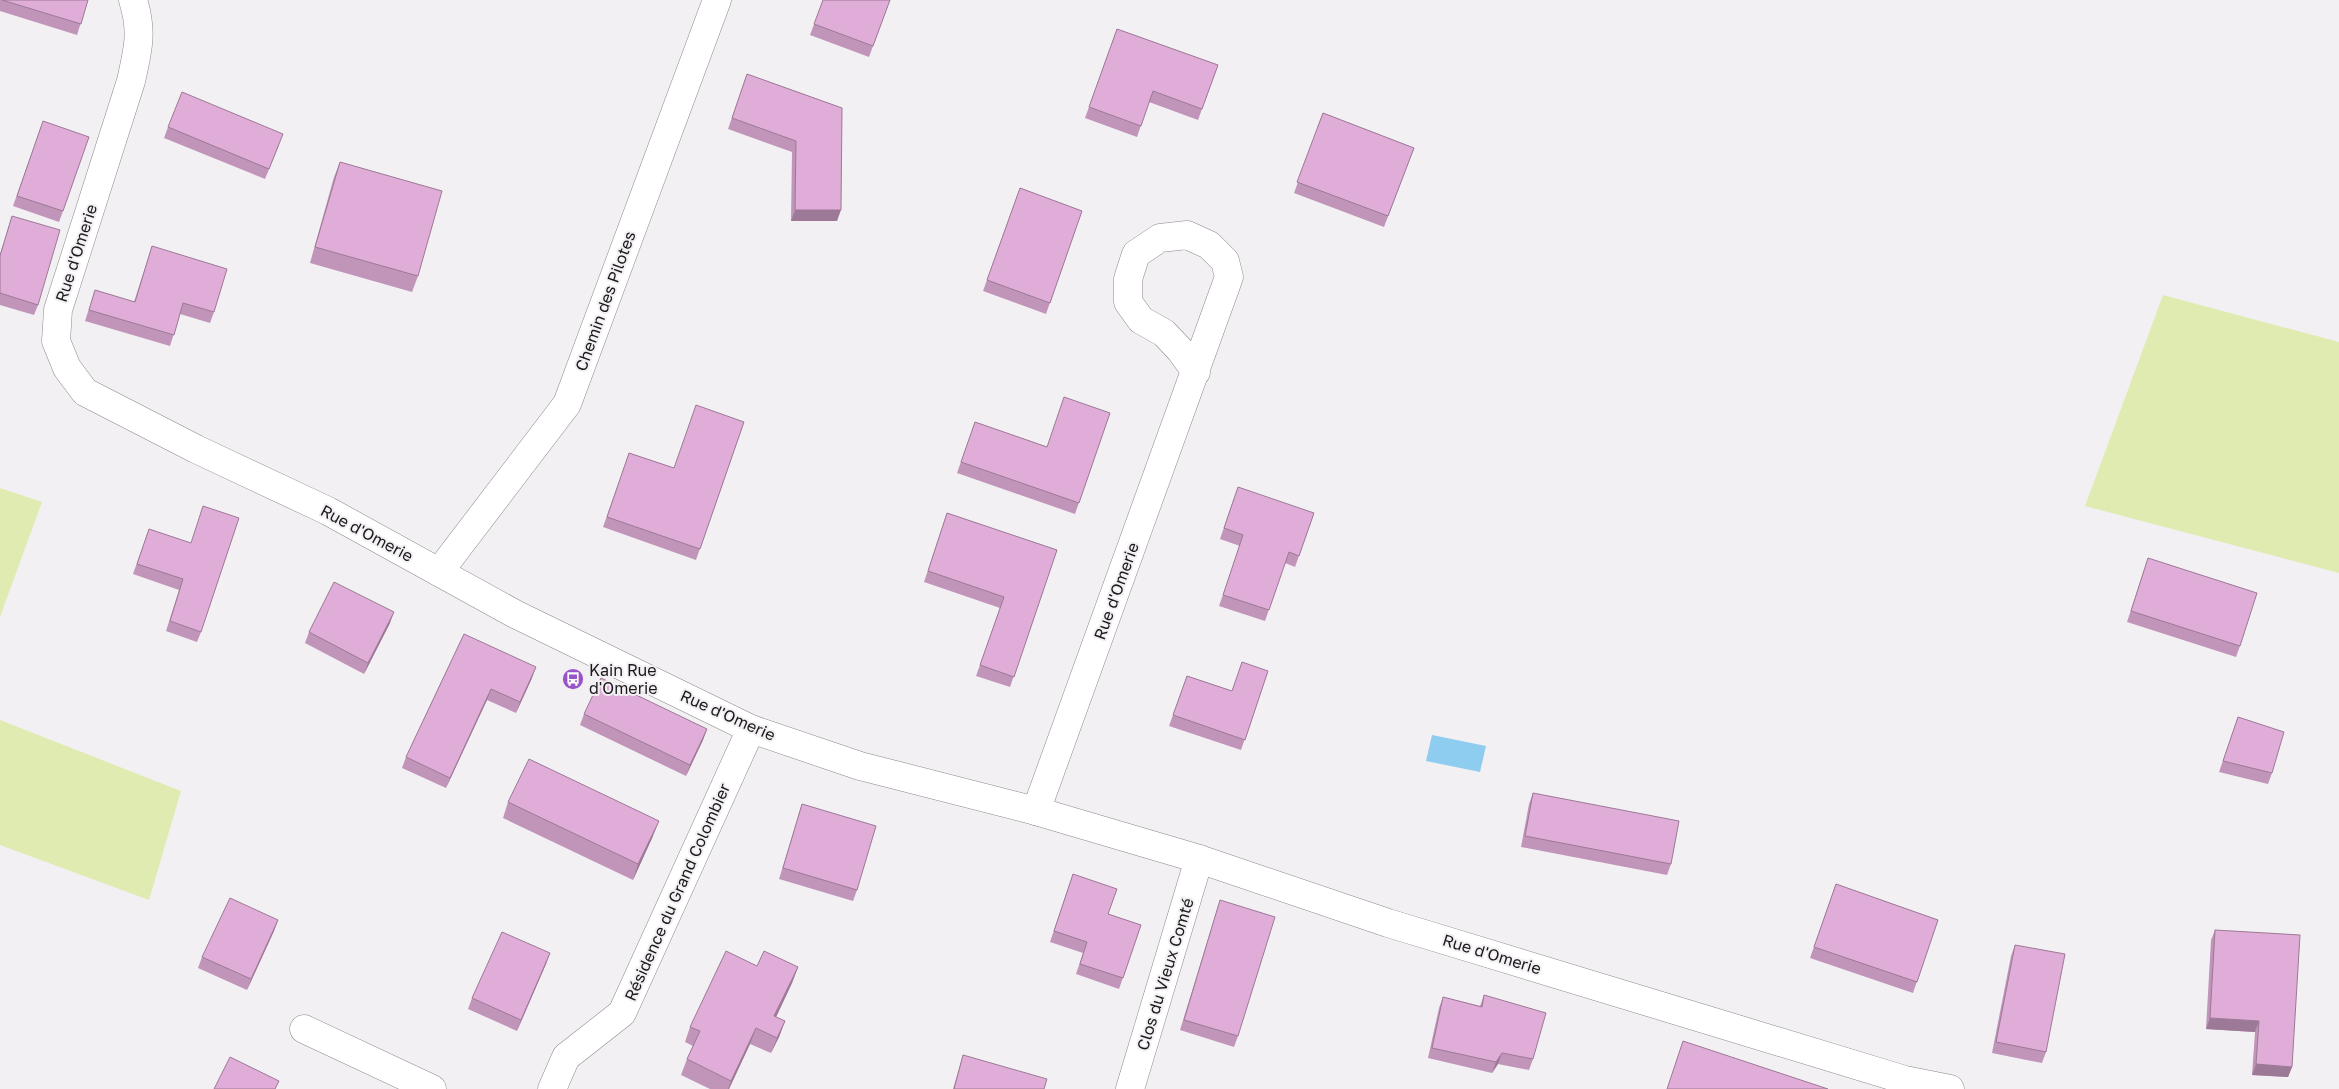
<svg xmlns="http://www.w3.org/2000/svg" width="2339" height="1089" font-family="'Golos Text',sans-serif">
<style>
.green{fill:#dfebb1}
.water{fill:#8eccf0}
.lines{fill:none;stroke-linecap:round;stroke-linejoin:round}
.minor-casing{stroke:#8c898d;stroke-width:29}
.minor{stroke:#fff;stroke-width:28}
.wall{fill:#c095b9}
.shaded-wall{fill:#9c7996}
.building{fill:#dfadd7;stroke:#9c7996}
.labels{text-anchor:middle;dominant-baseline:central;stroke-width:4;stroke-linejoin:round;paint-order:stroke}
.street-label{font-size:16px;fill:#1b191b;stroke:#f3f0f4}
.poi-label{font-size:16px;fill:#1b191b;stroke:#f3f0f4;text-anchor:start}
</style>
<rect width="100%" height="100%" fill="#f3f0f4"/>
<g class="green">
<polygon points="2163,295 2339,342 2339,573 2085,506"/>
<polygon points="0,488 42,502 0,617"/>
<polygon points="0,720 181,791 149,900 0,845"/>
</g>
<polygon class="water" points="1432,735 1486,746 1480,772 1426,761"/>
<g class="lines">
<g class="minor-casing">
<g id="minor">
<path d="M 133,0 C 143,32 138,49 131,81 L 58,310 L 56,341 L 67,368 L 85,392 L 196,449 L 328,511 L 515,614 L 751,729 L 860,766 L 1036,811 L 1199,859 L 1388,923 L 1905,1080 L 1950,1089"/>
<polyline points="439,572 567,404 717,0"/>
<polyline points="1036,811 1229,277 1225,261 1209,245 1187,235 1160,238 1136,254 1128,279 1128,302 1141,320 1164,333 1181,351 1196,372"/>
<polyline points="304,1029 432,1089"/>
<polyline points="552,1089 566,1057 622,1013 751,729"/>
<polyline points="1130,1089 1199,859"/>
</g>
</g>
<use href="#minor" class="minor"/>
</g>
<g class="wall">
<polygon points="0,0 88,0 77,35 0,11"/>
<polygon points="823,0 890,0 869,57 810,35"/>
<polygon points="1117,29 1218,65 1198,120 1149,102 1137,137 1085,118"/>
<polygon points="747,74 842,108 837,221 791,221 792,152 728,129"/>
<polygon points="1323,113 1414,148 1384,227 1294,193"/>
<polygon points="43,121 63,211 59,222 13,206"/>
<polygon points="168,127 279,145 265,179 164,138"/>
<polygon points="340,162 418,276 412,292 310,263 334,177"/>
<polygon points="1020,188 1082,211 1046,314 983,291"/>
<polygon points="12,216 38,305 34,315 0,305 0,254"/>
<polygon points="152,246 214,312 210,323 180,314 170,346 85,321 95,290 134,302"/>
<polygon points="1110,413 1075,514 957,473 975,422 1047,447"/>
<polygon points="744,422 696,560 603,527 629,453 674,468"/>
<polygon points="1234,498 1314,513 1295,567 1285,563 1265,621 1219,606 1240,546 1220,539"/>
<polygon points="947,513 1057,550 1010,687 976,676 1000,608 924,582"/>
<polygon points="149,529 190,543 201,632 197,642 166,631 179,590 133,574"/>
<polygon points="2148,558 2240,646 2236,657 2127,622"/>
<polygon points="390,623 364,674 305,643 309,632"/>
<polygon points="464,634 532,678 516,713 487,700 446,788 402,768 406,757"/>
<polygon points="1268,671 1241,750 1169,726 1187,676 1232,691"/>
<polygon points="584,714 707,729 703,740 686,776 580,725"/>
<polygon points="2238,717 2272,773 2268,784 2219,772"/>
<polygon points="1533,793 1671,864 1667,875 1521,847 1529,804"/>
<polygon points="508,802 653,836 633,880 503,818"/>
<polygon points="802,804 857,890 853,901 779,879"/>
<polygon points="1073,874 1108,914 1141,925 1119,989 1076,974 1083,953 1050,942"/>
<polygon points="1836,884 1938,920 1913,993 1810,958"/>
<polygon points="1220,900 1238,1036 1234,1047 1180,1030"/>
<polygon points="278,920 274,931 247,990 198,968 202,957"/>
<polygon points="2215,930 2292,1067 2288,1077 2252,1075 2255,1032 2206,1029 2211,940"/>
<polygon points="2015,945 2046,1052 2042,1063 1992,1053 2011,956"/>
<polygon points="550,953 546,964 517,1031 468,1009 472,998"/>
<polygon points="757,966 798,967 792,983 776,1017 785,1021 779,1037 771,1053 750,1044 729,1089 710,1089 681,1075 687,1059 693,1046 685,1042 690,1027"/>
<polygon points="1484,995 1533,1059 1529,1070 1498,1064 1492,1073 1428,1058 1439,1008 1443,997 1480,1006"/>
<polygon points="963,1055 1044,1089 953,1089"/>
</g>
<g class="shaded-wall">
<polygon points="795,210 841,210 837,221 791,221"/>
<polygon points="394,612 390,623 364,674 368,663"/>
<polygon points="536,667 532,678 516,713 520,702"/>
<polygon points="491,689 487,700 446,788 450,778"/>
<polygon points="707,729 703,740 686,776 690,765"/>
<polygon points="659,821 653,836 633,880 638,864"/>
<polygon points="278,920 274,931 247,990 251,979"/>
<polygon points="550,953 546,964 517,1031 521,1020"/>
<polygon points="798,967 792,983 769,1032 774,1016"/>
<polygon points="2210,1018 2259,1021 2255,1032 2206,1029"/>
<polygon points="785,1021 779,1037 771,1053 777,1038"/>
<polygon points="756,1028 750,1044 729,1089 728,1089 731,1081"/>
<polygon points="1502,1053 1498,1064 1492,1073 1496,1062"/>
<polygon points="2256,1064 2292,1067 2288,1077 2252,1075"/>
</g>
<g class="building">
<polygon points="2,0 88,0 81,24"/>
<polygon points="823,0 890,0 873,46 814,24"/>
<polygon points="1117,29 1218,65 1202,109 1153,91 1141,126 1089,107"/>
<polygon points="747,74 842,108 841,210 795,210 796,141 732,118"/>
<polygon points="182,92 283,134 269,169 168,127"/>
<polygon points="1323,113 1414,148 1388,216 1297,182"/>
<polygon points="43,121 89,137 63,211 17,196"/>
<polygon points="340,162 442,191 418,276 315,247"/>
<polygon points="1020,188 1082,211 1050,303 987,280"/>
<polygon points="12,216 60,230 38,305 0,293 0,256"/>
<polygon points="152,246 227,269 214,312 183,303 174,335 89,310 95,290 135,302"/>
<polygon points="1064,397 1110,413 1079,503 961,462 975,422 1047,447"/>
<polygon points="696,405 744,422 700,549 607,517 629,453 674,468"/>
<polygon points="1238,487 1314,513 1299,556 1289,552 1269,610 1223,595 1243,535 1224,528"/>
<polygon points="203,506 239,518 201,632 170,621 183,579 137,564 149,529 191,543"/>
<polygon points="947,513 1057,550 1014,677 980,665 1004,597 928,571"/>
<polygon points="2148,558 2257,593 2240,646 2131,611"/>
<polygon points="334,582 394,612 368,663 309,632"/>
<polygon points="464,634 536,667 520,702 491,689 450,778 406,757"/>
<polygon points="1242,662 1268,671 1245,740 1173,715 1187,676 1232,691"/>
<polygon points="601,678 707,729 690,765 584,714"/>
<polygon points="2238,717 2284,732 2272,773 2223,761"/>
<polygon points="529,759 659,821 638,864 508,802"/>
<polygon points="1533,793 1679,821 1671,864 1525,836"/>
<polygon points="802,804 876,826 857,890 783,868"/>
<polygon points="1073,874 1117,889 1108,914 1141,925 1123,978 1080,964 1087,942 1054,931"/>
<polygon points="1836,884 1938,920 1917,982 1814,947"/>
<polygon points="230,898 278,920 251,979 202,957"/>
<polygon points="1220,900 1275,917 1238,1036 1184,1020"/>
<polygon points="2215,930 2300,935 2292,1067 2256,1064 2259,1021 2210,1018"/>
<polygon points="502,932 550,953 521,1020 472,998"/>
<polygon points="2015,945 2065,954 2046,1052 1996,1042"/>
<polygon points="726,951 757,966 764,951 798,967 774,1016 785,1021 777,1038 756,1028 731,1081 687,1059 700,1031 690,1027"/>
<polygon points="1484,995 1546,1013 1533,1059 1502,1053 1496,1062 1432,1048 1443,997 1482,1007"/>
<polygon points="1683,1041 1828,1089 1667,1089"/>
<polygon points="963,1055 1047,1079 1044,1089 954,1089"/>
<polygon points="230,1057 279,1081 275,1089 214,1089"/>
</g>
<defs>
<g id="bus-disc" transform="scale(1.125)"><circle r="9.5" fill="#9954c8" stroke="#f3f0f4"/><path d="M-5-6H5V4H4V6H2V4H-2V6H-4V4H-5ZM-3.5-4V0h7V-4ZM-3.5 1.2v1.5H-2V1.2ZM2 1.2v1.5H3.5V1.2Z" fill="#fff"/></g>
</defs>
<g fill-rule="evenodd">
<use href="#bus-disc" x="573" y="679"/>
</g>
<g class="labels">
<g class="street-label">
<text transform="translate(76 253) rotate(-72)">Rue d'Omerie</text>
<text transform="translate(605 301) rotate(-70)">Chemin des Pilotes</text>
<text transform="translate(367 533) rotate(28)">Rue d'Omerie</text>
<text transform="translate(1116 591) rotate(-70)">Rue d'Omerie</text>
<text transform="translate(728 715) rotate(24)">Rue d'Omerie</text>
<text transform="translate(677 892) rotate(-66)">Résidence du Grand Colombier</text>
<text transform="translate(1492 954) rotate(17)">Rue d'Omerie</text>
<text transform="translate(1165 974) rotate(-73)">Clos du Vieux Comté</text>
</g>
<g class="poi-label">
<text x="589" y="670">Kain Rue<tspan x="589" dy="18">d'Omerie</tspan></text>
</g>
</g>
</svg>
